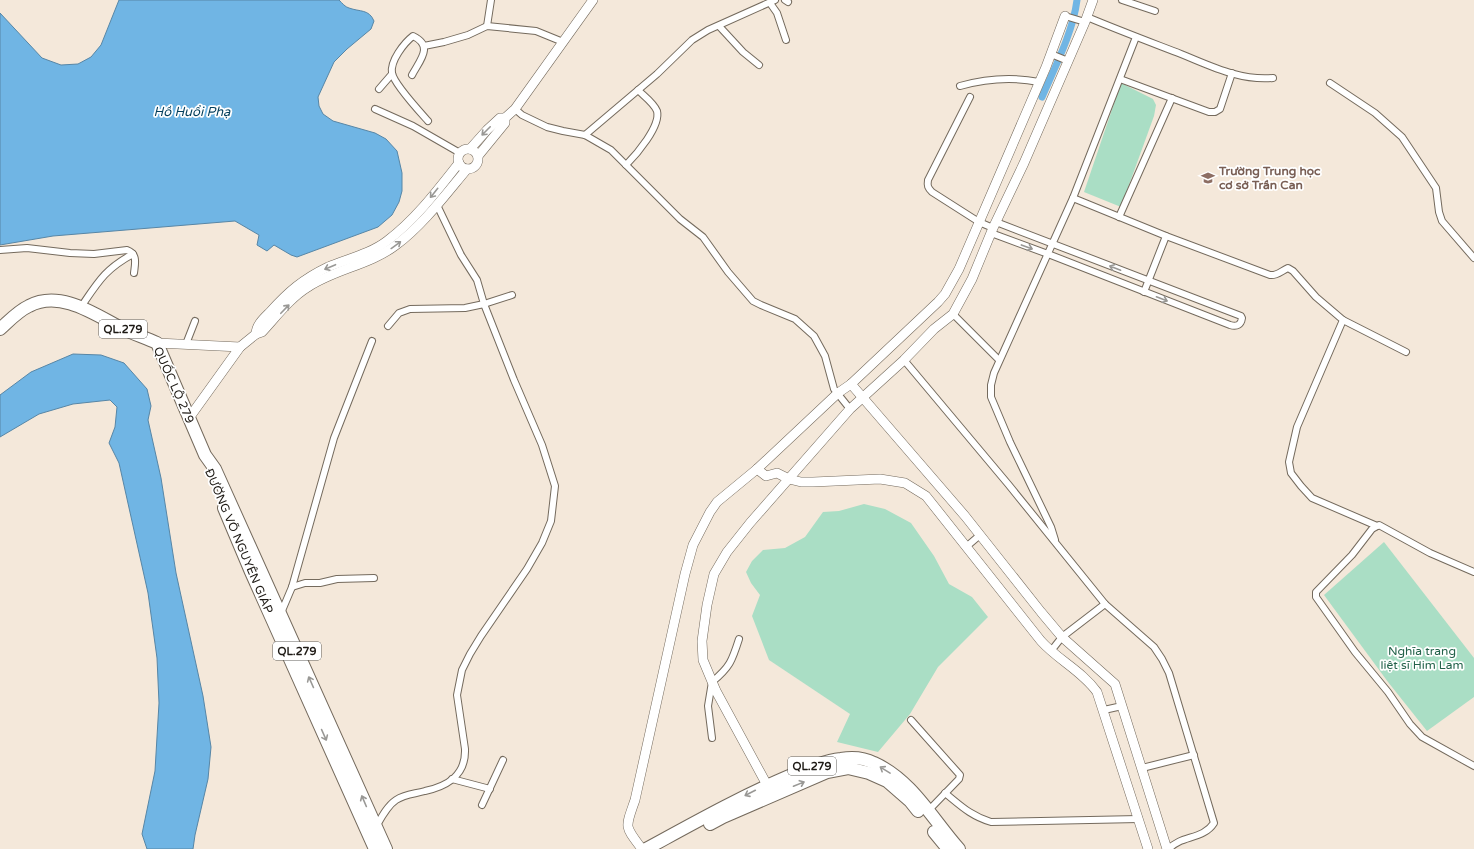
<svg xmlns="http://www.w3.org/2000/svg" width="1474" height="849" font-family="'Varela Round',sans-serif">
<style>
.green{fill:#aadec5}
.water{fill:#70b5e4;stroke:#5786a6}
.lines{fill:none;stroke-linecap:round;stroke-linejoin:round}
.canal{stroke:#70b5e4;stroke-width:7}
.street-casing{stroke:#746a5d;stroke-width:8}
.secondary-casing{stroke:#746a5d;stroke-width:10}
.highway-casing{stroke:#746a5d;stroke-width:14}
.street{stroke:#fff;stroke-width:6}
.secondary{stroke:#fff;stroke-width:9}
.highway{stroke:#fff;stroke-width:12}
.oneway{stroke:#999895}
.labels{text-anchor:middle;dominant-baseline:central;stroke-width:3.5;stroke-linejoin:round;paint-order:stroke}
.shield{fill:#fff;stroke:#615e5a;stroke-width:1}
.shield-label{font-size:11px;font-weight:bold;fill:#1d1914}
.education-label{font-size:12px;font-weight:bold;fill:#785e54;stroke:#fff;text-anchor:start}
.street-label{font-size:12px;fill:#1d1914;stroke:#fff}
.park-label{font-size:12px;fill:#23624a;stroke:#fff}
.water-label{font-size:13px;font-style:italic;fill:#023e5c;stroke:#fff}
</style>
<rect width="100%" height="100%" fill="#f4e8da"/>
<g class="green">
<polygon points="1121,83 1153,99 1156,105 1154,116 1121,207 1084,192"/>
<polygon points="864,504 885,509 911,523 934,556 949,584 972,597 988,617 938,667 910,714 878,752 837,742 850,714 769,660 752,616 760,595 751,583 746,572 752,561 763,550 785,548 805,537 823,512 839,511"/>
<polygon points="1384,542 1474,658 1474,697 1427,731 1388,682 1324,595"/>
</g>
<g class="water">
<path d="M 119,0 L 339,0 C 342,3 345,7 349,8 C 360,12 369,9 374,21 L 371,29 L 347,49 L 334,62 L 318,97 L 319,106 L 323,114 L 333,121 L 375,133 L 386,139 L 397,151 L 402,173 L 402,191 L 399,202 L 392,215 L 378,227 L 297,257 L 291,255 L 274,245 L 267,251 L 257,245 L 259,235 L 235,221 L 53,236 L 0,245 L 0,13 L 42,58 L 61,65 L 78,64 L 91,57 L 101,45 Z"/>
<polygon points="73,354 101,355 124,363 147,389 151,406 148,420 161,478 176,573 203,696 211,747 208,779 195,835 193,849 147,849 142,834 155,771 159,703 157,658 148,593 119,463 109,443 115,427 117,407 110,400 73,404 39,414 0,437 0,395 31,372"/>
</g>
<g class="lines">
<path class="canal" d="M 1042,97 C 1055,67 1073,32 1077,0"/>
<g class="street-casing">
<g id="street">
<polyline points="785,0 788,2"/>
<polyline points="1122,0 1155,11"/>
<polyline points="770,3 777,13 786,40"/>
<polyline points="1065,16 1085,22"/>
<path d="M 1087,17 C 1118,30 1150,42 1181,54 C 1211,66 1240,81 1273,78"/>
<polyline points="487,26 491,0"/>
<polyline points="719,26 743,52 759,65"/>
<polyline points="424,46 444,42 468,35 487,26 536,31 563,42"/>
<polyline points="1051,54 1068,61"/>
<path d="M 412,75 C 420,60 434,46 413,36 C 404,43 390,61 392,73 C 394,84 420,112 428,121"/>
<polyline points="1120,79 1209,112 1215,112 1220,109 1232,73"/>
<polyline points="1330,83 1375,113 1402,137 1436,188 1439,212 1442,221 1474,258"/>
<path d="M 960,86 C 985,79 1014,77 1039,82"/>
<polyline points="379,89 392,74"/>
<path d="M 970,97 L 928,180 C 927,186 928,188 932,192 L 979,222 L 993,228"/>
<polyline points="375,109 413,126 460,153"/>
<polyline points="515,109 522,115 547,127 563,131 585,135 611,150 680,219 703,237 728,272 753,301 761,305 795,319 814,336 825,356 834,389 850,409"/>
<polyline points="585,135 657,74 692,40 708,30 775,0"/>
<path d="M 626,165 C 636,155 661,126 657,111 C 654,103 644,96 638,90"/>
<path d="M 1073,198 L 1166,236 L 1270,275 C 1277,276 1281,271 1288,268 L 1293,271 L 1316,297 L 1343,320 L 1297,427 L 1289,462 L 1291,473 L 1301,486 L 1312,498 L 1377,526"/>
<polyline points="1119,217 1172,98"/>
<path d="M 991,233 L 1048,254 L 1230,325 C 1237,327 1241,325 1242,318 L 1241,316 L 996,222"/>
<path d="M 0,250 L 27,248 L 70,253 L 94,254 L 127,250 C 138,254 135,264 134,273"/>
<polyline points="1144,292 1166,236"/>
<path d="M 81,307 C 98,282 105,269 133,254"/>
<polyline points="953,314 999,360"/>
<polyline points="1343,320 1406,352"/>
<polyline points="388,326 399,313 410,309 465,308 484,304 512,295"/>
<polyline points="186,344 195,321"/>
<path d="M 904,360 L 1008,484 L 1105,604 L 1154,647 L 1162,659 L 1169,673 L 1214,823 C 1203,840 1181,835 1169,849"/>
<polyline points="1055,540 1051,527 1010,442 991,397 991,385 994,373 1073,198 1136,37"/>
<polyline points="966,547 980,535"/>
<polyline points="1474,572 1430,553 1379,525 1372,529 1352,555 1316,592 1316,597 1355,652 1388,692 1410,724 1422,737 1474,766"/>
<polyline points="292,587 305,583 320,583 337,579 374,578"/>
<polyline points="281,613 292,587 334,438 372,341"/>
<polyline points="1051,651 1062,637 1105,604"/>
<polyline points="1104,710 1122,706"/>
<polyline points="911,720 960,775 959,779 928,811"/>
<path d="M 712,738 L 708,706 L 712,682 C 730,667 732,661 739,639"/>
<polyline points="1142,768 1194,755"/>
<polyline points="452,779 490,789"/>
<path d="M 945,793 C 961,806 971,816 991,822 L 1139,819"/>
<polyline points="482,805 503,760"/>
<path d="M 376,827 C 381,818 387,806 396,800 C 405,794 415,794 425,791 C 448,786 466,775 465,749 L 457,695 L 462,670 L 470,654 L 481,636 L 527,569 L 542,543 L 551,521 L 555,486 L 542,445 L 514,380 L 484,304 L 477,280 L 461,255 L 437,205"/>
</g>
</g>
<g class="secondary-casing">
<g id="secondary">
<circle cx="468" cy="159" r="10"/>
<polyline points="470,149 487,130 500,118 505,118"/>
<polyline points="478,156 505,123 505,118 515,109 593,0"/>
<path d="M 256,334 C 256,325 264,318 270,312 C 288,292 303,279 328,267 C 347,259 370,254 387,241 C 415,220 437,191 459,163"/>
<polyline points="157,343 240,347"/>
<polyline points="851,384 965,516 1041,612 1062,637 1115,684 1167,849"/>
<path d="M 189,418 L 240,347 L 256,334 L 262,332 C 276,317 290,298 308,287 C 335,269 370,265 396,245 C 423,225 446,194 467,169"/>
<path d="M 757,469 L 766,476 L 777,473 L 789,479 L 801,482 L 813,482 L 880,479 L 905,483 L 926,496 L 1041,641 C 1058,660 1082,671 1097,692 L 1148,849"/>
<polyline points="767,785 716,691 703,660 702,641 707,605 714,574 727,552 750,523 850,409 904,360 934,329 953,314 972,279 993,228 1024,163 1053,96 1085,22 1093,0"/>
<path d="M 642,849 C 624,825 625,829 635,800 L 685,574 L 693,545 L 710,512 L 717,502 L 757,469 L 838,393 L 851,384 L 938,302 L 945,294 L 959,269 L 1046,67 L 1065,16"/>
</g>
</g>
<g class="highway-casing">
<g id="highway">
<path d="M 0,329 C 9,321 18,311 29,306 C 60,289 96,315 123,329 C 134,334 146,338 157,343 L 205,455 L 215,469 L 386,849"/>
<polyline points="224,508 251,572 375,849"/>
<polyline points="710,824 723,817 827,772 848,768 869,773 887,781 910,801 918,811"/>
<polyline points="934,832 948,849"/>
<path d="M 646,849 C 692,824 738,798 787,777 C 804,770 822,761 841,759 C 853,757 864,758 874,763 C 912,780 933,820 959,849"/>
</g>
</g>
<use href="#street" class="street"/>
<use href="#secondary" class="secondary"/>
<use href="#highway" class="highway"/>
</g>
<defs><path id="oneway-shaft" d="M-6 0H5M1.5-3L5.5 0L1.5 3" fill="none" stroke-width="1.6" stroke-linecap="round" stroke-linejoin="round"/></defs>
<g class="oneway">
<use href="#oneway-shaft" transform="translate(486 131) rotate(135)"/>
<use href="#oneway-shaft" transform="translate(434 193) rotate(129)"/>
<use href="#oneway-shaft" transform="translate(396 245) rotate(-36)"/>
<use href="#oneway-shaft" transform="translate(1027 247) rotate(20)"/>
<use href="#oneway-shaft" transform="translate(330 267) rotate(157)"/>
<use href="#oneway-shaft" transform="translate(1115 268) rotate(-159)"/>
<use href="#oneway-shaft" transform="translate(1162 299) rotate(21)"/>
<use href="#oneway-shaft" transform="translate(285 309) rotate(-46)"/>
<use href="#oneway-shaft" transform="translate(311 682) rotate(-114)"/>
<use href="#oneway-shaft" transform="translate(324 735) rotate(66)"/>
<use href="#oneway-shaft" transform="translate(885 770) rotate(-148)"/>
<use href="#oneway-shaft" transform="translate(799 784) rotate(-22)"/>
<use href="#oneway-shaft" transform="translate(750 793) rotate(153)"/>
<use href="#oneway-shaft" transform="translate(364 801) rotate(-113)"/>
</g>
<defs>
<g id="school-bare" transform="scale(1.08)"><path d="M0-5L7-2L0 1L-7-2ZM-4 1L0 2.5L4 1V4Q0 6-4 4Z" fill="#8d6e63" stroke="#fff" stroke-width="2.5" paint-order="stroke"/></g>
</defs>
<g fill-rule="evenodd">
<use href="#school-bare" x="1208" y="178"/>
</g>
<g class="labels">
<g class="shield">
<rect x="99" y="320" width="48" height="18" rx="3"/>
<rect x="273" y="642" width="48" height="18" rx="3"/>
<rect x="788" y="757" width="48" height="18" rx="3"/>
</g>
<g class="shield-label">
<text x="123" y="329">QL.279</text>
<text x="297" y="651">QL.279</text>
<text x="812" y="766">QL.279</text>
</g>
<g class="education-label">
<text x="1219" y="171">Trường Trung học<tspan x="1219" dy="14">cơ sở Trần Can</tspan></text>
</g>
<g class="street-label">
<text transform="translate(174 385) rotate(66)">QUỐC LỘ 279</text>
<text transform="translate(239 541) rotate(67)">ĐƯỜNG VÕ NGUYÊN GIÁP</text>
</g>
<g class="park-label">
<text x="1422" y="651">Nghĩa trang<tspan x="1422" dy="14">liệt sĩ Him Lam</tspan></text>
</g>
<g class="water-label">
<text x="192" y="112">Hồ Huổi Phạ</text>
</g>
</g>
</svg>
